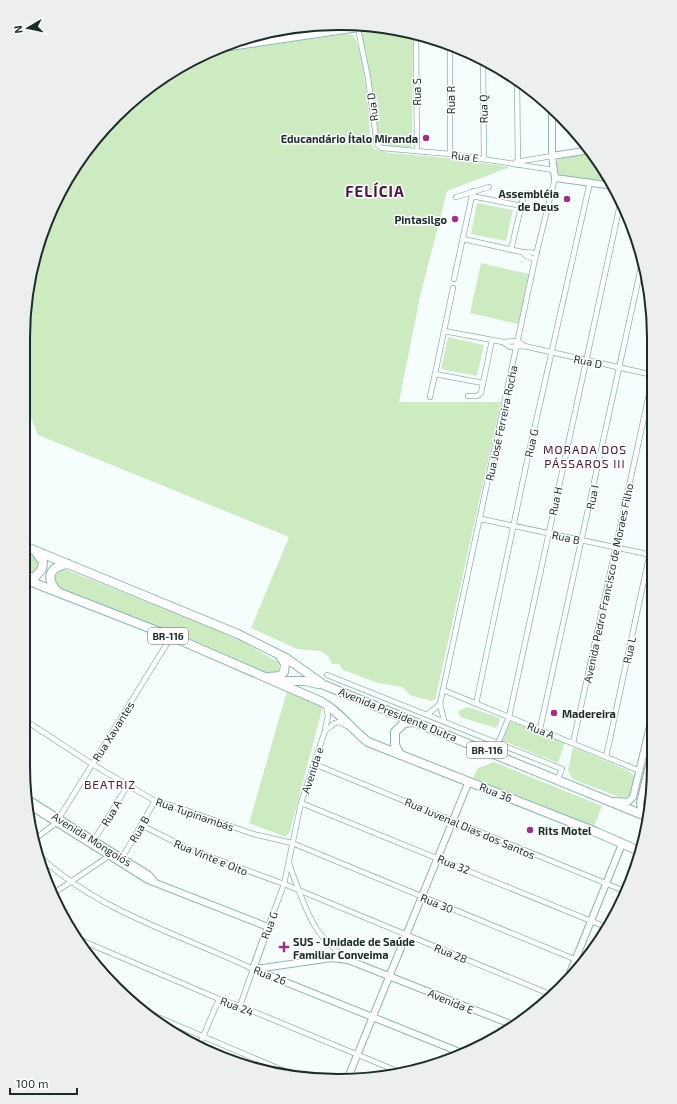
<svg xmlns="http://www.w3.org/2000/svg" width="677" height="1104" font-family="'Exo 2',sans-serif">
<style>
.green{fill:#cdebc0}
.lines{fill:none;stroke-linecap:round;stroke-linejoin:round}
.street-casing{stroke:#8ab5b3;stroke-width:6}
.secondary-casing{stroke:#8ab5b3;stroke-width:8}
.highway-casing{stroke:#8ab5b3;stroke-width:10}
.street{stroke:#fff;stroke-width:4.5}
.secondary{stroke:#fff;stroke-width:6}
.highway{stroke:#fff;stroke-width:8}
.poi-dot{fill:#a02f8c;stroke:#fff;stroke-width:1.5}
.labels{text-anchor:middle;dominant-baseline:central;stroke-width:3;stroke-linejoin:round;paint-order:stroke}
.shield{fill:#fff;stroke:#5f6b6b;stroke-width:1}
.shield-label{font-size:10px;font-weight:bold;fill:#1a2c2b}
.street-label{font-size:11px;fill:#1a2c2b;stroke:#fff}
.poi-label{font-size:11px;font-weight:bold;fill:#1a2c2b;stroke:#fff;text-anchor:end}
.neighbourhood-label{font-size:12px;letter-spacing:1px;fill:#4d1743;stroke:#fff}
.district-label{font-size:15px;font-weight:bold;letter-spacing:1px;fill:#4d1743;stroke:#fff}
.rim{fill:none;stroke:#1a2c2b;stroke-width:2}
</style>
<rect width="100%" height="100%" fill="#f5fefd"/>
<g class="green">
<polygon points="379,27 413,33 412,146 410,147 381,147 378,143 373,97 360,32 362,30"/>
<path d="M 347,34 L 353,35 C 362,45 368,100 369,116 C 370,126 368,139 374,149 L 390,153 L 448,158 L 510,167 L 447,191 L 420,297 L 399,402 L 501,402 L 437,692 L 435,700 L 431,701 L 410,695 L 402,687 L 378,683 L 351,673 L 343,670 L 339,664 L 332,664 L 328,656 L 320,651 L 297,649 L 251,628 L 289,537 L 38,435 L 25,404 L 26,298 L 47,218 L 88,147 L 130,101 L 181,65 L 207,54 Z"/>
<polygon points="591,152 613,183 561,176 556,172 555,162 562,157"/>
<polygon points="477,203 513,210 506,241 471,234"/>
<polygon points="481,263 529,274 518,324 470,313"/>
<polygon points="448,337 484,345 477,376 441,369"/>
<polygon points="24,552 35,557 39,562 36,571 28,575 24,574"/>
<polygon points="64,569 208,626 245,643 278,662 279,670 275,673 268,673 60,588 55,581 54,577 59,570"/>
<polygon points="287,691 320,704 322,710 290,831 286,837 249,823"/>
<polygon points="468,707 500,718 499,724 496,728 460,717 458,711"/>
<polygon points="509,721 565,742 558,763 503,741"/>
<polygon points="573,747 629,771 635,777 632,796 622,798 572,779 568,770"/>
<polygon points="494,762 602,806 593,829 480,783 473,778 478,768"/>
</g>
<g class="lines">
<g class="street-casing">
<g id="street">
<polyline points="334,24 335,32"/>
<polyline points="286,28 288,39"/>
<polyline points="358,29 368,78 377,145 382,148 450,154 553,170"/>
<polyline points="416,33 417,150"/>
<polyline points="241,39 242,45"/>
<polyline points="450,45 450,154"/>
<polyline points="483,58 484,159"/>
<polyline points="517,80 518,165"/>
<polyline points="585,144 585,151"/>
<polyline points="516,162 552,156"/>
<polyline points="472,196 522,206"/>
<polyline points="456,197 489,187"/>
<polyline points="463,239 522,252 537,253"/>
<polyline points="511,250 524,194 526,193 542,196"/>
<polyline points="522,252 526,256 535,259"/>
<polyline points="454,279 473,191"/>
<polyline points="444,331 503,342 510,347 524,346 653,375"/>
<polyline points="503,342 518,341 524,346"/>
<polyline points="435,374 453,288"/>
<polyline points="468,396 477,396 481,393 492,340"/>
<polyline points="430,397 435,374 483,383"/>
<polyline points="481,519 652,555"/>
<polyline points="327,675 562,769 557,780"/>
<polyline points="443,690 640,771"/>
<polyline points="476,704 527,461 590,182"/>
<polyline points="428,714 440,704"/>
<polyline points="23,719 92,764 155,801 180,808 253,834 292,843 584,963"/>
<polyline points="444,720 440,704 535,259 555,178"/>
<polyline points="325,729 328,716 326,705"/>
<polyline points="540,729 642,263"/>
<polyline points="573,743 653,376"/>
<polyline points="494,753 509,717 621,200"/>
<polyline points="606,757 652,543"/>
<polyline points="314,764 627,892"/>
<polyline points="301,803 606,927"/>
<polyline points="141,825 189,849 284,884 552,995"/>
<polyline points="35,839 56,823 59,818 171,637"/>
<polyline points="94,840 128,785"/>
<path d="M 38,855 C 99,912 179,934 253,969 L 240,1006"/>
<polyline points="122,858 155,801"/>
<path d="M 290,865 C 292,874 296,882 299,891 C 312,925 318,937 348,960"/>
<polyline points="54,893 109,856"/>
<polyline points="268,927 284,884 301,803 325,731 335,723 340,722 347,726"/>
<polyline points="78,939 219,999 240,1006 397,1071"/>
<polyline points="148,1013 289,1073"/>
<polyline points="199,1046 219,999"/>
</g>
</g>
<g class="secondary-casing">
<g id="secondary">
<polyline points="217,49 372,26"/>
<polyline points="552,108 552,156 555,178 614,186"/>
<polyline points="552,156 590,150"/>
<polyline points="28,799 149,875 154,881"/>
<polyline points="616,801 628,802 633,797 652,718"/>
<polyline points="30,806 148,880 268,927 253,969 462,1053"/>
<polyline points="647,816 641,809 640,803 652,753"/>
<polyline points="256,969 332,958 348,960 513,1025"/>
<polyline points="568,978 622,844"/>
<polyline points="347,1080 469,781"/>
</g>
</g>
<g class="highway-casing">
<g id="highway">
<polyline points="24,546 238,634 286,658 324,685 648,817"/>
<polyline points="25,578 35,577 42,569 43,562 35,551"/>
<path d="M 24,579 L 175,638 L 320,701 C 338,710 351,729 368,742 L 596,832 L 639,851"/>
<path d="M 58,592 C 44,578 50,566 68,564"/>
<polyline points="269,677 280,676 284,672 285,664 280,656"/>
<polyline points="278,681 305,681 318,684"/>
<polyline points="400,755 395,745 395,732 404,723 414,722"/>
</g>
</g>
<use href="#street" class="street"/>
<use href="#secondary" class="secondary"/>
<use href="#highway" class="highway"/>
</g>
<g class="poi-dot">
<circle cx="426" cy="138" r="4"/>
<circle cx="567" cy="199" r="4"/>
<circle cx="455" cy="219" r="4"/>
<circle cx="554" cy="713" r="4"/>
<circle cx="530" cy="830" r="4"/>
<path d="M282 941h4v4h4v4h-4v4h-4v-4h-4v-4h4z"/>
</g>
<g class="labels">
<g class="shield">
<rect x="148" y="628" width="40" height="16" rx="3"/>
<rect x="467" y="742" width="40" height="16" rx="3"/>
</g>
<g class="shield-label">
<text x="168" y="636">BR-116</text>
<text x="487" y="750">BR-116</text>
</g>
<g class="street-label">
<text transform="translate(416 92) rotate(-90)">Rua S</text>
<text transform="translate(450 100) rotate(-90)">Rua R</text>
<text transform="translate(372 107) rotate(-97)">Rua D</text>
<text transform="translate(483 109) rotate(-91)">Rua Q</text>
<text transform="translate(465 156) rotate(7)">Rua E</text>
<text transform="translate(588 361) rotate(12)">Rua D</text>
<text transform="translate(501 423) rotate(-78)">Rua José Ferreira Rocha</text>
<text transform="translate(531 443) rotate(-77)">Rua G</text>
<text transform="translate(592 497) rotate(-78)">Rua I</text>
<text transform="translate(555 501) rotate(-78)">Rua H</text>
<text transform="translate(566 537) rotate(12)">Rua B</text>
<text transform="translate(608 583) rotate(-78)">Avenida Pedro Francisco de Moraes Filho</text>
<text transform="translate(629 650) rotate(-78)">Rua L</text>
<text transform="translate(398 714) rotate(22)">Avenida Presidente Dutra</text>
<text transform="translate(541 730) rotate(22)">Rua A</text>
<text transform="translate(113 731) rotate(-58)">Rua Xavantes</text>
<text transform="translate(312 770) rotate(-72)">Avenida e</text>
<text transform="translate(496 792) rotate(22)">Rua 36</text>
<text transform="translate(111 813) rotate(-59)">Rua A</text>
<text transform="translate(195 814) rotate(19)">Rua Tupinambás</text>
<text transform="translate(470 828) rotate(23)">Rua Juvenal Dias dos Santos</text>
<text transform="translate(139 829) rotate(-60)">Rua B</text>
<text transform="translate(92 839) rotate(32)">Avenida Mongoiós</text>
<text transform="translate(211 857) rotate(22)">Rua Vinte e Oito</text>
<text transform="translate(454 864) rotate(22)">Rua 32</text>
<text transform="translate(437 903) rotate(22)">Rua 30</text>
<text transform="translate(269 925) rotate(-69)">Rua G</text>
<text transform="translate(451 953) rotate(22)">Rua 28</text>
<text transform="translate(270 975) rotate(21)">Rua 26</text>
<text transform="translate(451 1001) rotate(22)">Avenida E</text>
<text transform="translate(237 1006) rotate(21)">Rua 24</text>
</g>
<g class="poi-label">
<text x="418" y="138">Educandário Ítalo Miranda</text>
<text x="559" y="193">Assembléia<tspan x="559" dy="13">de Deus</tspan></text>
<text x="447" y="219">Pintasilgo</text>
<text x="562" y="713" text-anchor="start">Madereira</text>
<text x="538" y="830" text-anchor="start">Rits Motel</text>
<text x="293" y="941" text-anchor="start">SUS - Unidade de Saúde<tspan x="293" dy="13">Familiar Conveima</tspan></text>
</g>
<g class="neighbourhood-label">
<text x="585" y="449">MORADA DOS<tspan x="585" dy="14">PÁSSAROS III</tspan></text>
<text x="110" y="784">BEATRIZ</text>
</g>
<g class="district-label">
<text x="375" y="191">FELÍCIA</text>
</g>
</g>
<path d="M0 0H677V1104H0ZM338 30H339A308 308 0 0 1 647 338V766A308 308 0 0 1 339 1074H338A308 308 0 0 1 30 766V338A308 308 0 0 1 338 30Z" fill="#edeeee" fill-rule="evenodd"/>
<path class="rim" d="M338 30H339A308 308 0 0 1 647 338V766A308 308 0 0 1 339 1074H338A308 308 0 0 1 30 766V338A308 308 0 0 1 338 30Z"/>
<g transform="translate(28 28) rotate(261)" stroke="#ffffff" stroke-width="3" paint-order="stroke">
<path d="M0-3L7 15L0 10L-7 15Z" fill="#1a2c2b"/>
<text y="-6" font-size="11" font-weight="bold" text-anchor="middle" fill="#1a2c2b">N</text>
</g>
<path d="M10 1088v6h67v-6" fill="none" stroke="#1a2c2b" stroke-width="2"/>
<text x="16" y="1088" font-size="12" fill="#1a2c2b" stroke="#ffffff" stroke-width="3" paint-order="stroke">100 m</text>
</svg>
